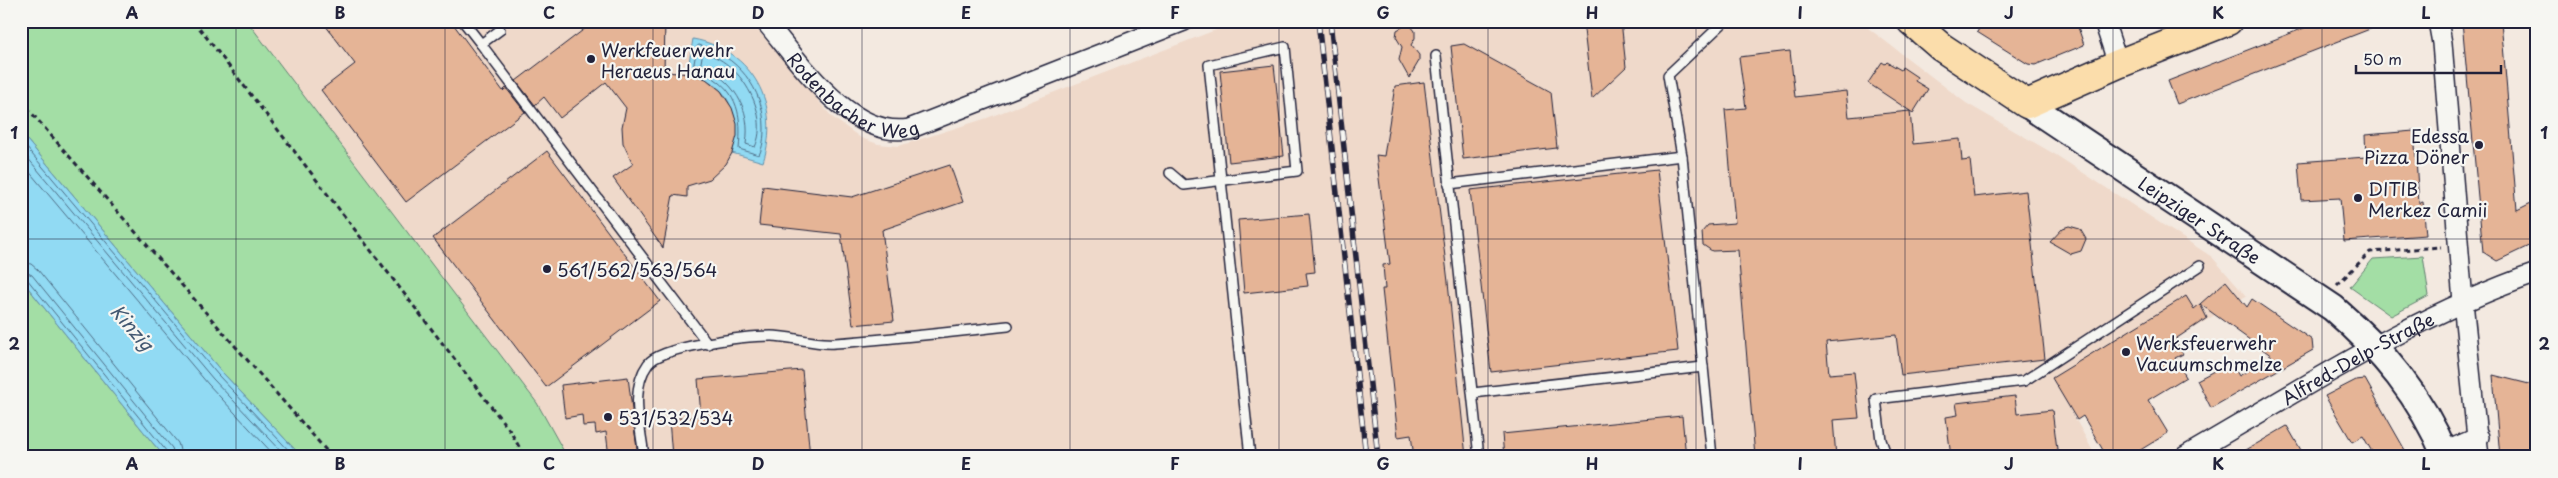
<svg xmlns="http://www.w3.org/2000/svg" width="2558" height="478" font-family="'Playpen Sans',sans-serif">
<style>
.built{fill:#efd9ca}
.green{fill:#a3dea5;stroke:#628070}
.water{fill:#91daf3;stroke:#6590a9}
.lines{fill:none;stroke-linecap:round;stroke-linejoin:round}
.shore{stroke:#4e6c85;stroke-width:1}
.building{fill:#e5b496;stroke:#22223b}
.lane-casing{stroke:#22223b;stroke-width:12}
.street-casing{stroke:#22223b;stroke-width:22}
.secondary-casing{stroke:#22223b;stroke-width:30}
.primary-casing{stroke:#22223b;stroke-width:31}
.path{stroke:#22223b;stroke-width:3;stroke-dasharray:5 4;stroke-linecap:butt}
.lane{stroke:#f6f6f2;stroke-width:9}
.street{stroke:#f6f6f2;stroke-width:19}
.secondary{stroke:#f6f6f2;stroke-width:26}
.primary{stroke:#fbddab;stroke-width:28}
.rail-casing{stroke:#22223b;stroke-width:5.5}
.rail{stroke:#f6f6f2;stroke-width:4;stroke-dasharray:11;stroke-linecap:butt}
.grid{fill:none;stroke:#22223b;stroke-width:1;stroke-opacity:0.55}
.poi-dot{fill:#22223b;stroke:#f6f6f2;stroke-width:2}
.labels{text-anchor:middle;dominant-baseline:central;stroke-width:4.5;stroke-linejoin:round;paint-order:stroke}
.poi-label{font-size:18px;fill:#22223b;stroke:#f6f6f2;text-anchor:start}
.street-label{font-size:18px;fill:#22223b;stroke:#f6f6f2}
.water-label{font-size:19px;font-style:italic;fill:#435972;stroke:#f6f6f2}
.neatline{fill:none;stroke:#22223b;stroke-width:2}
.grid-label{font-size:16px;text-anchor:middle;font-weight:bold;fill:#22223b}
</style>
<rect width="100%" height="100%" fill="#f3e9e0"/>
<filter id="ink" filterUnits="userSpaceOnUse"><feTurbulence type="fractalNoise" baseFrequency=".02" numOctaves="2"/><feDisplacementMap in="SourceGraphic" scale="10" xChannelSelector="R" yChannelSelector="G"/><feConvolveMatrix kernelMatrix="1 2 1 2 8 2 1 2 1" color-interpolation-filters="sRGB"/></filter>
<g filter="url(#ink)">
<polygon class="built" points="247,21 750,21 832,117 861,138 878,144 899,146 987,118 1239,21 1859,21 1966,103 2056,155 2212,257 2246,296 2068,405 2096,457 567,457 537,403"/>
<g class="green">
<polygon points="21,21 247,21 537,403 567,457 302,457 222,372 21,133"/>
<polygon points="2423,256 2429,296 2391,316 2350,287 2373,259"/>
<polygon points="21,279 152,442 165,457 21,457"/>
</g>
<g class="water">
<path d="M 693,39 C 753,50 782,105 763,162 L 732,153 C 742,117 728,79 687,74 Z"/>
<polygon points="21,133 222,372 302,457 165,457 152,442 21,279"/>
</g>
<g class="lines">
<g class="shore">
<path d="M 699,45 C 737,55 764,89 764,128 C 764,137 763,147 759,155 L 739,149 C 742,118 739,91 708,75 C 703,72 698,71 693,69 L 697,47 Z"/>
<path d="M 703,53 C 739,59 771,113 755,147 L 746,144 C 752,108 733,80 701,65 Z"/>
<polyline points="21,141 218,375 295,457"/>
<polyline points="21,150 213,379 287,457"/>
<polyline points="21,162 208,384 276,457"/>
<polyline points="21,262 31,264 38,270 178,443 182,457"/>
<polyline points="21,270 32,275 172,448 175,457"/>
<polyline points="21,276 27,279 167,452 168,457"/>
</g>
</g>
<g class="building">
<polygon points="322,21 451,21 503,91 506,88 525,112 406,202 321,90 355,64"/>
<polygon points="595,21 665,21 664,72 692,74 706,79 721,91 732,108 737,124 737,136 732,153 726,164 710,179 687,186 687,197 673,195 663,248 613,178 633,164 623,143 622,127 626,108 606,82 560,118 544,97 535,105 516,81"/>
<polygon points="1583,21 1621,21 1626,67 1592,99"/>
<polygon points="1984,21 2076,21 2084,45 2035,65 2028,64 1977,32"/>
<polygon points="2322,21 2388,22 2177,104 2168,81"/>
<polygon points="2462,21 2501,21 2517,210 2537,200 2537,242 2497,261 2483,252"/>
<polygon points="1406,25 1411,26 1415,31 1415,38 1411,45 1419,55 1419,61 1409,78 1399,60 1402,47 1396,37 1397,30"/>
<polygon points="1464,44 1551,92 1557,148 1463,159 1451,46"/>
<polygon points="1790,51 1795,97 1846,91 1849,117 1910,111 1868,83 1882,62 1885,64 1887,62 1901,70 1902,67 1917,77 1915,81 1928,89 1913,113 1910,111 1913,144 1960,139 1962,161 1970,160 1974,197 2026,191 2045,359 1901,375 1896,335 1826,342 1829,374 1854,372 1859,418 1833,420 1836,457 1755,457 1738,250 1712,251 1703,245 1702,232 1708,225 1735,223 1725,110 1746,108 1739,57"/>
<polygon points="1274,65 1284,156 1229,162 1220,71"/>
<polygon points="1424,82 1448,282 1466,457 1414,457 1411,435 1398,437 1382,289 1385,289 1383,265 1390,264 1376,155 1384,156 1395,86"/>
<polygon points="2414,131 2419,203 2423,202 2426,235 2344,241 2340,198 2301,200 2298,162 2366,157 2365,135"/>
<polygon points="547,151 660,301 546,387 433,238"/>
<polygon points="950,165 963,202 882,230 894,321 853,325 841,234 759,225 763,186 852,197"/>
<polygon points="1657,170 1678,351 1491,372 1470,190"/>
<polygon points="1309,214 1315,272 1306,273 1308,286 1244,293 1238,220"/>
<polygon points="2069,226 2080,229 2086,239 2081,251 2071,254 2050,242 2063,228"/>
<polygon points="2226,281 2247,307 2252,299 2312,340 2313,350 2211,408 2197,380 2231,362 2239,376 2272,356 2200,304"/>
<polygon points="2186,296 2194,309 2200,304 2207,318 2174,340 2183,354 2175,358 2186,377 2148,400 2168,433 2129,457 2107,457 2083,416 2077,420 2052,378"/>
<polygon points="802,370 810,457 672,457 669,419 701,416 698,379"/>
<polygon points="2493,375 2537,386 2537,457 2500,457"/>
<polygon points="628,377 638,457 609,457 606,432 596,434 595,425 583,426 582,415 565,418 561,385"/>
<polygon points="2365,379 2389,422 2409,457 2375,457 2363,436 2352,442 2325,396 2356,380"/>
<polygon points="2015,396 2017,414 2052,410 2058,457 1951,457 1946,417 1958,415 1956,403"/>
<polygon points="1682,416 1686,457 1504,457 1502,434"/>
<polygon points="2287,426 2305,457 2234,457 2258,443"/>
</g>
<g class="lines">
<g class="lane-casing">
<g id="lane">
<polyline points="463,21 481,44"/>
<polyline points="500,30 481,44 708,344"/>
<polyline points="1436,56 1479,457"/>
<polyline points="1682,156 1668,75 1725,21"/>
<polyline points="1170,173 1184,185 1297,171 1285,47 1209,65 1250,457"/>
<polyline points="1449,184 1682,156 1712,457"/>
<polyline points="1473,393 1703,367"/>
<path d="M 644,457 C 641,428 629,390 648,364 C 661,346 747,336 771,336 C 792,336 814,345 835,343 C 893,339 951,332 1008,326"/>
<polyline points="1887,457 1881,440 1876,399 2024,381 2200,266"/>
</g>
</g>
<g class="street-casing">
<g id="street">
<path id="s1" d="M 765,21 C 799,61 850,139 909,129 L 1184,21"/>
<polyline points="2104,21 2118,64"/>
<polyline points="2438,21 2442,43 2463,302 2479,457"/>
<polyline points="2444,452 2479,437"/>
<path id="s2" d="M 2184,457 C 2299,391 2412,316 2537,273"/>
</g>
</g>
<g class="secondary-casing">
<g id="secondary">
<path id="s3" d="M 2027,104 L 2333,308 C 2382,350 2421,396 2446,457"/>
</g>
</g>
<g class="primary-casing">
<polyline id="primary" points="1911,21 1941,47 2027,104 2118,64 2228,21"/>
</g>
<g class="path">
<polyline points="194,21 510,431 525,457"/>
<polyline points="21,101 332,457"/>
<polyline points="2337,285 2370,252 2441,247"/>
</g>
<use href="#lane" class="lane"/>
<use href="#street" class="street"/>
<use href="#secondary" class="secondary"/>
<use href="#primary" class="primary"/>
<g class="rail-casing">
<g id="rail">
<polyline points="1318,21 1366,457"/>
<polyline points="1330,21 1378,457"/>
</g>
</g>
<use href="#rail" class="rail"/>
</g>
</g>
<path class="grid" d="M 236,21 L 236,457M 445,21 L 445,457M 653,21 L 653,457M 862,21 L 862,457M 1070,21 L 1070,457M 1279,21 L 1279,457M 1488,21 L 1488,457M 1696,21 L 1696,457M 1905,21 L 1905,457M 2113,21 L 2113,457M 2322,21 L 2322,457M 21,239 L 2537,239"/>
<g class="poi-dot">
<circle cx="591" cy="59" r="5"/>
<circle cx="2479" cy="145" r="5"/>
<circle cx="2358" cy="198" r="5"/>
<circle cx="547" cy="269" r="5"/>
<circle cx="2126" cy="352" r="5"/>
<circle cx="608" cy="417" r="5"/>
</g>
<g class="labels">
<g class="poi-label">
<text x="601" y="49">Werkfeuerwehr<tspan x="601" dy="21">Heraeus Hanau</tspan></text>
<text x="2469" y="135" text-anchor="end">Edessa<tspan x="2469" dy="21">Pizza Döner</tspan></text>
<text x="2368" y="188">DITIB<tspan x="2368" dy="21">Merkez Camii</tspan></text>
<text x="557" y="269">561/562/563/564</text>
<text x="2136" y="342">Werksfeuerwehr<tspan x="2136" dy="21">Vacuumschmelze</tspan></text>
<text x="618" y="417">531/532/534</text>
</g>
<g class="street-label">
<text stroke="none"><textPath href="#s1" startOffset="120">Rodenbacher Weg</textPath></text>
<text stroke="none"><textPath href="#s3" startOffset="208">Leipziger Straße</textPath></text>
<text stroke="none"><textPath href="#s2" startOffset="200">Alfred-Delp-Straße</textPath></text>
</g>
<g class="water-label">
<text transform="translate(133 327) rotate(49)">Kinzig</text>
</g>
</g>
<rect width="2558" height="478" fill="none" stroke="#f6f6f2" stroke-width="55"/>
<path d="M2356 65v8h145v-8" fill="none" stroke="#22223b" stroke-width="2.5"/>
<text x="2363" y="65" font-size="15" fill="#22223b" stroke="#f6f6f2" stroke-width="4" paint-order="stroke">50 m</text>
<rect x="28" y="28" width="2502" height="422" class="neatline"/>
<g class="grid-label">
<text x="132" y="19">A</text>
<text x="340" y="19">B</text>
<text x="549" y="19">C</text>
<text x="758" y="19">D</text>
<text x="966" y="19">E</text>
<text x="1175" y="19">F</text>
<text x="1383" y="19">G</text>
<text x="1592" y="19">H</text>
<text x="1800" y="19">I</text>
<text x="2009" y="19">J</text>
<text x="2218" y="19">K</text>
<text x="2426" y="19">L</text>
<text x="14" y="139">1</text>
<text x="2544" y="139">1</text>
<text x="14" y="350">2</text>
<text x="2544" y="350">2</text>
<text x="132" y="470">A</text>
<text x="340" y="470">B</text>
<text x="549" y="470">C</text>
<text x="758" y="470">D</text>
<text x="966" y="470">E</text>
<text x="1175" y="470">F</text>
<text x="1383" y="470">G</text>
<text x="1592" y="470">H</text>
<text x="1800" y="470">I</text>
<text x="2009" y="470">J</text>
<text x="2218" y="470">K</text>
<text x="2426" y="470">L</text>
</g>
</svg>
